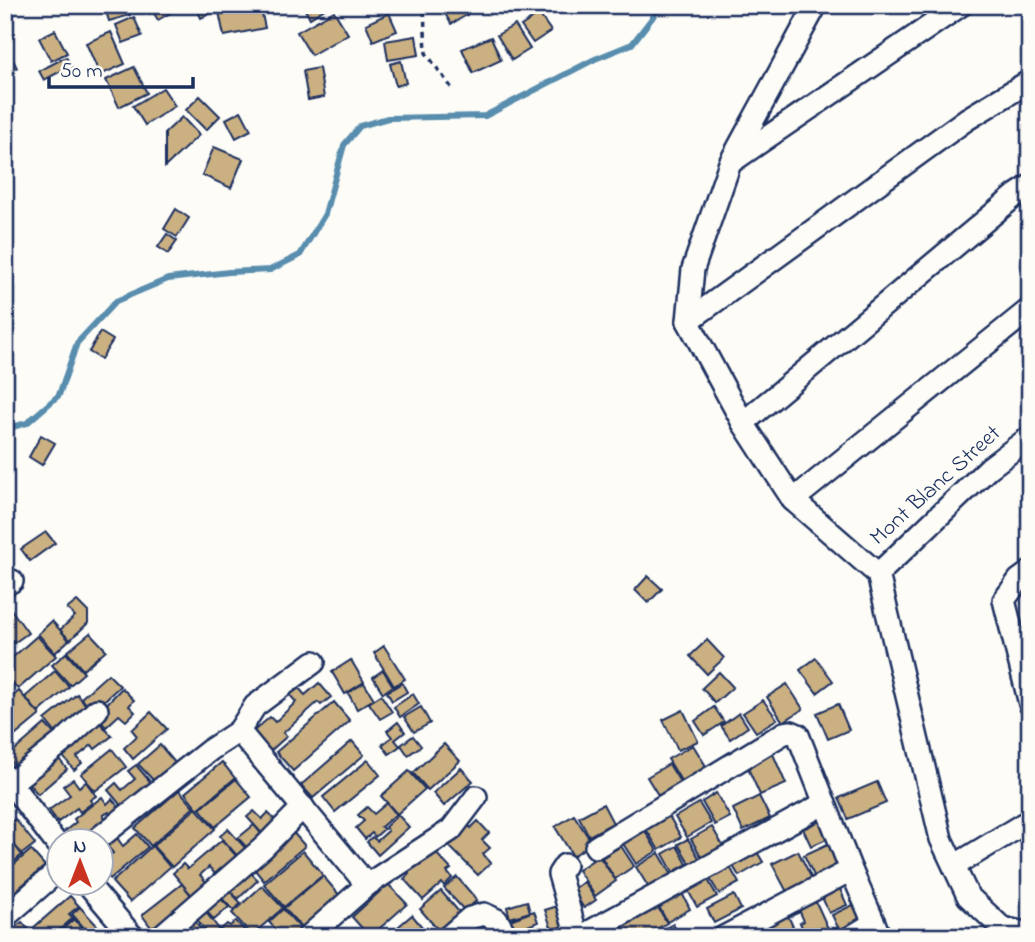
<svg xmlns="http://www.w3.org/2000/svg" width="1035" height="942" font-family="'Indie Flower',sans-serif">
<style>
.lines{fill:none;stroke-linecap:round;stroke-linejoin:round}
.stream{stroke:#598dae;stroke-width:6}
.building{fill:#cbb081;stroke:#1b2f5e;stroke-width:2}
.street-casing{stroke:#1b2f5e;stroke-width:26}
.path{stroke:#1b2f5e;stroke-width:3.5;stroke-dasharray:5 5;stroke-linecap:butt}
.street{stroke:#fdfcf7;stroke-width:21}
.labels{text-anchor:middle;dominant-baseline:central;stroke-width:5;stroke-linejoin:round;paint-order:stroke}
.street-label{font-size:23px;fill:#1b2f5e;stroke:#fdfcf7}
</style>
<rect width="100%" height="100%" fill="#fdfcf7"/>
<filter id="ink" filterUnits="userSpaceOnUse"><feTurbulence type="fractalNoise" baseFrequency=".0143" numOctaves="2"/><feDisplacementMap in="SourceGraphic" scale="14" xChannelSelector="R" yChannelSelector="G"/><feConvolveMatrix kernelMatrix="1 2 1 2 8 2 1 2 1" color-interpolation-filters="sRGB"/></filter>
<g filter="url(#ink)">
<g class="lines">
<polyline class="stream" points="5,429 27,423 59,395 77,343 116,301 168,279 229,272 270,270 300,255 325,214 344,145 360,126 388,118 485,116 595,59 632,44 662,5"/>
</g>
<g class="building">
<polygon points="104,5 127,5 130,15 109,21"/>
<polygon points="149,5 174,5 177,9 158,20"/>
<polygon points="195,5 216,5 218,10 201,18"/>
<polygon points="260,5 265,28 224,36 219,12"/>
<polygon points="302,5 331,5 310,18"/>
<polygon points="447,5 461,5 467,15 451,24 442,8"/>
<polygon points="334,11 348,34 311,55 297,32"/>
<polygon points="389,13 397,31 373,41 366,24"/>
<polygon points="539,14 551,31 533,43 521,26"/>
<polygon points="134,17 142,36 123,43 116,25"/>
<polygon points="515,25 530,49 512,60 497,35"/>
<polygon points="55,30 67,53 51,61 39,38"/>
<polygon points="111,32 125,64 100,75 86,43"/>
<polygon points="416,36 419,55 388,60 385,41"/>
<polygon points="491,37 501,60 473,73 462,49"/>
<polygon points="8,49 17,68 5,73 5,50"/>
<polygon points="66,57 71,66 44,80 39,71"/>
<polygon points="401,61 406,83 396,86 390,64"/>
<polygon points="134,67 147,93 119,107 106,80"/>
<polygon points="319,68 324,97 308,100 303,71"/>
<polygon points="163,88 175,106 145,125 133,106"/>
<polygon points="200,96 220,116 206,130 186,110"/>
<polygon points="241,111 251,130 236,138 226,119"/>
<polygon points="182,117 199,135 165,167 165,133"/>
<polygon points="214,147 243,159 231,188 202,175"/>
<polygon points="176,209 189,218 177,237 164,229"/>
<polygon points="167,234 177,241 168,254 158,247"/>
<polygon points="100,332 113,340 101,359 89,352"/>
<polygon points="41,435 55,443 42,465 29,457"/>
<polygon points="46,532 55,543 30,561 21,549"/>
<polygon points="648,576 662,589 648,603 635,590"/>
<polygon points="77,601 88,612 88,623 70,640 60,630 75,616 67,609"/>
<polygon points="10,608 28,633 14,643 5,632 5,611"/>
<polygon points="52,621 69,640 55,653 38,634"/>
<polygon points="90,633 106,650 83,670 67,652"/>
<polygon points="37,636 56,656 18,689 5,675 5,664"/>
<polygon points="707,640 724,658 707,674 690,656"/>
<polygon points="384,646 405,679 394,686 374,653"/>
<polygon points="66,653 84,673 70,685 52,665"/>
<polygon points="816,658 833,681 817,693 800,670"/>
<polygon points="351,660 364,682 345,694 332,672"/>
<polygon points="383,670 393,686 383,693 373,677"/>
<polygon points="55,671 69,687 38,713 25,697"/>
<polygon points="719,672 733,687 715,703 702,688"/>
<polygon points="108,674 120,686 93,711 81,698"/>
<polygon points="319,683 331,697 321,705 318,702 283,733 287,736 267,754 249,735 270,717 275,722 296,702 289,694 298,687 305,695"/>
<polygon points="364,683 374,699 357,709 348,693"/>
<polygon points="402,683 407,692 392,701 387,692"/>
<polygon points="787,684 803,709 783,722 767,697"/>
<polygon points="122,688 134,700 129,706 135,712 126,721 119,715 106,727 95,716"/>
<polygon points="19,691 40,715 5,744 5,703"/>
<polygon points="77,694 90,710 58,736 45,720"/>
<polygon points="413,694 419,704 400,717 394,707"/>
<polygon points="381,695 392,712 380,719 369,703"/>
<polygon points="763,700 777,719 756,732 743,713"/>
<polygon points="334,702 350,721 293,771 276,752"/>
<polygon points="838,704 849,730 828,739 817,713"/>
<polygon points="421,707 430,723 414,732 404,717"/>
<polygon points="714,707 724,722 704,735 695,721"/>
<polygon points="683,710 698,741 678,750 663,720"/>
<polygon points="151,712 167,729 133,759 124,748 137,736 132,730"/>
<polygon points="739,713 748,727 730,739 721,726"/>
<polygon points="398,722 405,732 395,740 400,746 389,754 382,745 392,737 387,731"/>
<polygon points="87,723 92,730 100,723 112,736 95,749 92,745 77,757 82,763 74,770 62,755 86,735 80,728"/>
<polygon points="45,724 58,738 17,769 7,757"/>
<polygon points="413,736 421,746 408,755 401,745"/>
<polygon points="352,741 364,755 313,798 301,785"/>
<polygon points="444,744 460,761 428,790 413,773"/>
<polygon points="160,745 176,764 155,782 138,764"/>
<polygon points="693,745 709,771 684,786 668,759"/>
<polygon points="112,749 126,767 95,791 81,774"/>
<polygon points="55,754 67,769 38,794 27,782"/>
<polygon points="773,754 786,784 760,795 747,766"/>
<polygon points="368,760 380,775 335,812 323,797"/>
<polygon points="222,762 235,778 198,809 185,793"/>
<polygon points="669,764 683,787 661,800 647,777"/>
<polygon points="136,765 153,785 124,809 108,790 116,783 122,790 135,779 128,771"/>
<polygon points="461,768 473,781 444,806 433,793"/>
<polygon points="409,771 425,789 397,814 381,796"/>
<polygon points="73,779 79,787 86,782 96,796 90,800 92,803 80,812 77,808 58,822 49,810 70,795 63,786"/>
<polygon points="236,779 251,797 215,827 200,809"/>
<polygon points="877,782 886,803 848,819 839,798"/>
<polygon points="179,790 194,807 151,846 135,828"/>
<polygon points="716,793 730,817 715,825 702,802"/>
<polygon points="759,796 770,818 743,831 733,809"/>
<polygon points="102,797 107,804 112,799 120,809 112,816 109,812 103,815 110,824 97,827 79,841 73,841 65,831 76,822 74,819"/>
<polygon points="387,803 396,814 381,827 384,829 375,837 372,833 365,839 356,828 364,821 358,815 367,807 374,814"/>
<polygon points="699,803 711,823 687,837 675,817"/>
<polygon points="603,804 613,823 589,836 579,817"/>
<polygon points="196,808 215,829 172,867 153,846"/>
<polygon points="254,811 262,819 268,813 279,824 265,837 247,817"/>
<polygon points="398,815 409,827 378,855 367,842 372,837 377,841 388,831 385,827"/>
<polygon points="574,815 592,843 573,856 555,827"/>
<polygon points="669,816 681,837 659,850 646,829"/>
<polygon points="828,817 836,835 811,846 803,829"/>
<polygon points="15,819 35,844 22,854 5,834 5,827"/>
<polygon points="478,821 489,833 482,840 490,848 483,854 491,863 478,875 449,846 468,825 471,828"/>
<polygon points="254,825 264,837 249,850 238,838"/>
<polygon points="712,827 723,846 702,858 691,839"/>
<polygon points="228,829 249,852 240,859 220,836"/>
<polygon points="644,829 657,851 636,864 622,842"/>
<polygon points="291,830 305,846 264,881 250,864"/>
<polygon points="137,834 148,847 110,879 102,869 102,863 113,853 107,846 117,838 123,846"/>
<polygon points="688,839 699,858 690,864 678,844"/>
<polygon points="10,840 22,855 5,869 5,844"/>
<polygon points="222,840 239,859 222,882 209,867 200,875 208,884 193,897 173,873 183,864 188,869"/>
<polygon points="832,842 844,867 816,880 804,855"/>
<polygon points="152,846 170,867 130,902 112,882"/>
<polygon points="621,846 634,866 615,879 602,858"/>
<polygon points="677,846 687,864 673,872 663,854"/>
<polygon points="754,847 763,862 739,876 730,861"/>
<polygon points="31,850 45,866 6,899 5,872"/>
<polygon points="303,851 323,875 284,907 264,884"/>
<polygon points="434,851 451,869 447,872 452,878 444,886 442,883 423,900 404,879 409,874 406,870 418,860 421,863"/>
<polygon points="798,851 812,879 787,892 772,864"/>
<polygon points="659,853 672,875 649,888 636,867"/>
<polygon points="599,856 616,881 595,896 578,870"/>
<polygon points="726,860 739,883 719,894 706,872"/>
<polygon points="246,868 258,880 238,899 226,887"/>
<polygon points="704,873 717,896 697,907 684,883"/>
<polygon points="323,876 341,897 303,929 284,908"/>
<polygon points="457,877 477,900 465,911 444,888"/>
<polygon points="836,880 847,905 829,913 818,888"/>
<polygon points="584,882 596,900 584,908 572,890"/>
<polygon points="182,884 193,898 153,930 142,915"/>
<polygon points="223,884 241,903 234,911 215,891"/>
<polygon points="388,884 407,904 370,937 352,917"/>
<polygon points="262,886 283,908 252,935 232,913"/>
<polygon points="680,889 690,909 667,922 656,901"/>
<polygon points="441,891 459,912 438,930 420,909"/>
<polygon points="216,894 229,907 214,920 202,906"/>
<polygon points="734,895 741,909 714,923 707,909"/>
<polygon points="70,896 79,906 69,914 73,918 51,937 47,934 38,937 32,929"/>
<polygon points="801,899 805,907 816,902 832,937 807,937 800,923 804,921 800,912 791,916 787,906"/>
<polygon points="527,901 530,912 510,918 507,907"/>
<polygon points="655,902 667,923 643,937 629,937 621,922"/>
<polygon points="855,904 865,925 842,936 832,915"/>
<polygon points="200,905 219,929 210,936 191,912"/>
<polygon points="561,905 568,924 552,930 545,910"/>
<polygon points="80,907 103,932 97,937 92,937 72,914"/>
<polygon points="784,907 795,931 782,937 772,937 763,918"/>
<polygon points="283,909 303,931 295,937 282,937 269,922"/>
<polygon points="534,911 538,922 515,931 510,920"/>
<polygon points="190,915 206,935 204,937 187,937 177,925"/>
<polygon points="412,915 429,935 386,937"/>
<polygon points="74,919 90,937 54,937"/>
<polygon points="236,921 246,932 240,937 212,937 227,924 230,926"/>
<polygon points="478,921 486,931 482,935 484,937 466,937 474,930 472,927"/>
<polygon points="22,922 35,937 5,937 5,928 12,923 15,927"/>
<polygon points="673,924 680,937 649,937"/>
</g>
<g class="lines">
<g class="street-casing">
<g id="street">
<polyline points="816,5 730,163 693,269 688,321 743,423 793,500 878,574 941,839 968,896 1002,928 1030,934"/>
<polyline points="734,160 961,5"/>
<polyline points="688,321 967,119 1030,81"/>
<polyline points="743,423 1016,195 1030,186"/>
<polyline points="793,500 1030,309"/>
<polyline points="1030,572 1019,580 1004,600 1030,704"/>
<polyline points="878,574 989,468 1030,437"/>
<polyline points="5,585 12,581"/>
<polyline points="239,731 255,706 314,662"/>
<polyline points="5,776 60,848"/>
<polyline points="11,783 65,740 97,710"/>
<polyline points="95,841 210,750 239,731 367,885"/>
<polyline points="596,847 784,733 791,732 798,735 851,870 880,937"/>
<polyline points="565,865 559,874 577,937"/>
<polyline points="954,866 1030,820"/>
<polyline points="87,883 133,937"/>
<polyline points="5,917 60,869"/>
<polyline points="160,937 264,847 303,807"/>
<polyline points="308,937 367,885 451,830 476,797"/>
<polyline points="448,937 470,918 484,914 497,920 507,937"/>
<polyline points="580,937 825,803"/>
<polyline points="724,937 851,870"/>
<polyline points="851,937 874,923"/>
</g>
</g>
<polyline class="path" points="431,5 424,9 426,53 453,90"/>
<use href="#street" class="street"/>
</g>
</g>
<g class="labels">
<g class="street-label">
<text transform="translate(936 486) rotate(-42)">Mont Blanc Street</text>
</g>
</g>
<rect width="1035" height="942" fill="none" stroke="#fdfcf7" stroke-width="28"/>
<rect x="14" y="14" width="1007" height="914" fill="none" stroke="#1b2f5e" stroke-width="2.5" filter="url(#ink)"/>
<g transform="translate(80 862)"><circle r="33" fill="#fdfcf7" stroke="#a3aaba" stroke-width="2"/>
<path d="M0-5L12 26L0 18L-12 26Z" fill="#c8321e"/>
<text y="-10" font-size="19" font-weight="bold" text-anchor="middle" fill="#1b2f5e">N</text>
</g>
<path d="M49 77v10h144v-10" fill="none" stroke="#1b2f5e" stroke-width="3.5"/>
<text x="60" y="77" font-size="21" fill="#1b2f5e" stroke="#fdfcf7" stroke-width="5" paint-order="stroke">50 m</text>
</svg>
